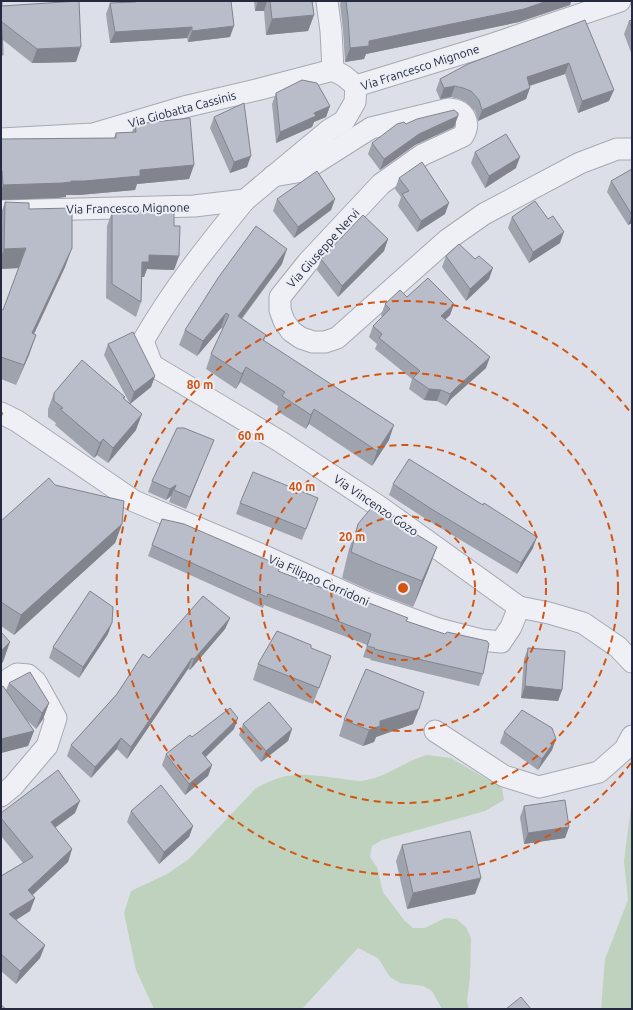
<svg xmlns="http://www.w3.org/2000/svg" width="633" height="1010" font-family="Ubuntu,sans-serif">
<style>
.green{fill:#bfd2bd}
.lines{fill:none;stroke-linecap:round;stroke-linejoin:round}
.minor-casing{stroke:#a5a9b4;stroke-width:23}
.minor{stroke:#eff0f5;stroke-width:21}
.wall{fill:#9fa3ae}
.shaded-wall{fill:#82848d}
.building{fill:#b9bdca;stroke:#82848d}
.ring{fill:none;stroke:#d45411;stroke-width:2;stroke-dasharray:7 5}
.labels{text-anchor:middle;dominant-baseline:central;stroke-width:4;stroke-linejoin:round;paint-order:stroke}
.street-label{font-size:12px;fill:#252a3e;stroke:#ebeef5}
.centre{fill:#d45411;stroke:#ebeef5;stroke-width:2}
.ring-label{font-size:12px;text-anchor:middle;font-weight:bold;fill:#d45411;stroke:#ebeef5;stroke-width:4;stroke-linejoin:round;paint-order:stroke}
</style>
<rect width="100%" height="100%" fill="#dcdfe7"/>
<g class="green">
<path d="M 427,755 L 451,758 L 502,788 L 504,800 L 485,811 L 382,840 L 372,846 L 370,857 L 377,867 L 383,892 L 404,920 L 413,928 L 425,928 L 445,918 L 456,919 L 466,927 L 471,938 L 470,977 L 467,1001 L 469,1009 L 442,1009 L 432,991 L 423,986 L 400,983 L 390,977 L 378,958 L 358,948 L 302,1009 L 154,1009 L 136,970 L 124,913 L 131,891 L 167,874 L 189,859 L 255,789 C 286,770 303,774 337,778 C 345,779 354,781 362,781 C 385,778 405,761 427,755 Z"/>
<polygon points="632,799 632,1009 601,1009 605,959 628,900 624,861"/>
</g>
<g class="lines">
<g class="minor-casing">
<g id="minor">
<polyline points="327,1 331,31 333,70"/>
<polyline points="1,139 93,134 184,107 260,89 333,70 344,76 356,86"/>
<path d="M 273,176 L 303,171 L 371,128 L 449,109 C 465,110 471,123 463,136 L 422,155 L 381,184 L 308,262 L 280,297 L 280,310 L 284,321 L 291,331 L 301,338 L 313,342 L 325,342 L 337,338 L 447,240 L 484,214 L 580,163 L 617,149 L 632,149"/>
<path d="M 245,200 C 208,245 172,290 143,341 L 152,365 L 281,442 L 380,507 L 519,607"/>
<polyline points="1,211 194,206 245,200 329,130 344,121 355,102 356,86 493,44 620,1"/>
<polyline points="1,413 17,421 134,501 262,555 364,601 438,629 481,640 501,642 511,627 519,607 549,613 583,623 618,647 632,662"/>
<polyline points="1,684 17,674 28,675 36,682 56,718 47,746 13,786 1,796"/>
<polyline points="435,731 504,776 539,787 599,772 625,749 632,736"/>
</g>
</g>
<use href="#minor" class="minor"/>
</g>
<g class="wall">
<polygon points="134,1 231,1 230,37 188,42 187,38 110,43 106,14 110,3 134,2"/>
<polygon points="254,1 312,1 314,15 308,31 266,35 264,11 255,11"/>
<polygon points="341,1 575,1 571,2 570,5 519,22 366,54 364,59 345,62 343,30 340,4"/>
<polygon points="2,6 76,62 32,63 3,40"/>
<polygon points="585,20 609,101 578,113 565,74 529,86 526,99 478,121 475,111 466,102 459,99 451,97 440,99 436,90 440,79"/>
<polygon points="632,20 632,55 624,34 629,21"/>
<polygon points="276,93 330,106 326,117 314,122 312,127 276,143 272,104"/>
<polygon points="458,116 454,127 415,145 380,170 368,154 372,143 406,124"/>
<polygon points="214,117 247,167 230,173 210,128"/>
<polygon points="135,124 194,165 189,179 137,184 135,190 79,195 66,195 66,197 56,198 1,200 1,139 114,138 116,133 132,132"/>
<polygon points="475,152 516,168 485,188 471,163"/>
<polygon points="632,169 632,223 628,225 607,192 611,181"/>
<polygon points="399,178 445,214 417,232 398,206 401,197 395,189"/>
<polygon points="277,199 335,199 331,210 294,238 273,211"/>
<polygon points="5,202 29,209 72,248 65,267 34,334 36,335 29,355 16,385 1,379 1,309 3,310 19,268 1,269 1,213"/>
<polygon points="112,212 179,256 174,270 147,269 144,277 142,277 141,302 136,317 106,298 107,226"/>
<polygon points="512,217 560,243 529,263 508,228"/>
<polygon points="388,239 384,251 338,297 317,270 321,259"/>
<polygon points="446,256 475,259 489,279 466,301 442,267"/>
<polygon points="282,264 242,319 266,335 264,341 389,440 372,466 309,424 306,429 277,411 278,406 240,382 236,389 206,369 211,354 223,329 221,328 197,356 179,345 185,330"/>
<polygon points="407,297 454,304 450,315 445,320 486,368 451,399 446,406 437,401 424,400 409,389 412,379 375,349 377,344 369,337 373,326 382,317 381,315 385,304"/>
<polygon points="108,344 155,376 151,387 130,404 104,355"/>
<polygon points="54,393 125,397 124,399 136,430 108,463 97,455 94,458 55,425 56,423 48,417 48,409"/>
<polygon points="209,451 186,509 169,502 171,496 166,500 148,492 152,481"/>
<polygon points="393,484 533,548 517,574 429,521 389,495"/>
<polygon points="55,485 122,524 115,543 14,635 1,626 1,521"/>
<polygon points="318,498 302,540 236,514 240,503"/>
<polygon points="358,524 437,547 427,573 413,607 369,590 342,578 349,549"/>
<polygon points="152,545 278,571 338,594 339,590 406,621 483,674 479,686 370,660 371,659 363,657 367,645 264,605 263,608 148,556"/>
<polygon points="230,618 225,629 190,670 188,669 127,759 117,749 91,778 67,756 71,745 149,658"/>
<polygon points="108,634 79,678 49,658 53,647"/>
<polygon points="311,648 331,656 313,704 253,680 258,664"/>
<polygon points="528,648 562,690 558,701 521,698 524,659"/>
<polygon points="9,683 49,703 43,719 36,729 27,720 34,731 28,746 1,753 1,687 6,690"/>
<polygon points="344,720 413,724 376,737 374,742 363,746 339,736"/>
<polygon points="243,724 292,729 288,741 261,762 239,735"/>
<polygon points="234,729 206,757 212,765 208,776 185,795 162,765 166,754"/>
<polygon points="504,732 556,739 552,750 538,770 500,743"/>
<polygon points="524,806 569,827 565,838 524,844 520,817"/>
<polygon points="131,811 193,826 189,837 159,864 127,822"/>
<polygon points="1,813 75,813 55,828 72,849 68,862 32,895 35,898 30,911 16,920 45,945 40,958 16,984 1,971 1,876 23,863 1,836"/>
<polygon points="402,845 481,878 475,894 407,909 396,861"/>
</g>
<g class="shaded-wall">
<polygon points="258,1 267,1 264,11 255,11"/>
<polygon points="547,1 575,1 571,2 570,5 519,22 366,54 364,59 345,62 350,48 369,41"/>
<polygon points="314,15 308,31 266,35 272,19"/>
<polygon points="234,26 230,37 188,42 192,31"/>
<polygon points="192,27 187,38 110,43 115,32"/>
<polygon points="81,47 76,62 32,63 37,49"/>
<polygon points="569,63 565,74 523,88 527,77"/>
<polygon points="455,86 451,97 440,99 444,88"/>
<polygon points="530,88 526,99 478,121 482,110"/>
<polygon points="614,90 609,101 578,113 582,101"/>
<polygon points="330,106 326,117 314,122 312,127 276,143 280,132 314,113"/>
<polygon points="458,116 454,127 415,145 380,170 384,159 419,134"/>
<polygon points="251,156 247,167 230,173 234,162"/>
<polygon points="520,157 516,168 485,188 489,176"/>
<polygon points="194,165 189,179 137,184 135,190 79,195 66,195 66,197 56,198 1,200 1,192 3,185 71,181 140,170"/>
<polygon points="335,199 331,210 294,238 298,227"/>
<polygon points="449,203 445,214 417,232 421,221"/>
<polygon points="632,215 632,223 628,225"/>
<polygon points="564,232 560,243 529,263 533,252"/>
<polygon points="388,239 384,251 338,297 342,286"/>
<polygon points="26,248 19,268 1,269 1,257 4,249"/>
<polygon points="72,248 65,267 25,353 32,333"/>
<polygon points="287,249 282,264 232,331 238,316"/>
<polygon points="149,255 179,256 174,270 147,269 144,277 136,277 142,262"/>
<polygon points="493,268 489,279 466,301 470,289"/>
<polygon points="454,304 450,315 437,327 441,316"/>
<polygon points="226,313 221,328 197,356 203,341"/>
<polygon points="36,335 29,355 16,385"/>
<polygon points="490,357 486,368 451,399 446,406 450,394 456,388"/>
<polygon points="246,367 240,382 236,389 242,374"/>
<polygon points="155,376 151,387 130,404 134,392"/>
<polygon points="429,389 441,390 437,401 424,400"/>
<polygon points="314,409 309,424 306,429 311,415"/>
<polygon points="142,414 136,430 108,463 113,448"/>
<polygon points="394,425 389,440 372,466 377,451"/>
<polygon points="103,439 97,455 94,458 100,443"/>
<polygon points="214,440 209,451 186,509 190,497"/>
<polygon points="176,485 171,496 166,500 170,489"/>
<polygon points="122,524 115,543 14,635 21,615"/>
<polygon points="537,537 533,548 517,574 521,563"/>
<polygon points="437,547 427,573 413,607 422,581"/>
<polygon points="230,618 225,629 190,670 194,659"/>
<polygon points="112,623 108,634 79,678 83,667"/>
<polygon points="10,642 3,662 1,664 1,651"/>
<polygon points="192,658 188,669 127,759 131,747"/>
<polygon points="525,686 562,690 558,701 521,698"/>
<polygon points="49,703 43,719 36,729 42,713"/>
<polygon points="419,709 413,724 376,737 374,742 363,746 369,730 380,721"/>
<polygon points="238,718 234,729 198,764 202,753"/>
<polygon points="292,729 288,741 261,762 266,751"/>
<polygon points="34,731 28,746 1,753 1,739"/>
<polygon points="121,738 117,749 91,778 95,767"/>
<polygon points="556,739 552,750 538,770 542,759"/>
<polygon points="212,765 208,776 185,795 189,784"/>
<polygon points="80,801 75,813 46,834 51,822"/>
<polygon points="193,826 189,837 159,864 164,852"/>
<polygon points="569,827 565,838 524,844 528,833"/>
<polygon points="72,849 68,862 24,903 28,890"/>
<polygon points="481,878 475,894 407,909 413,893"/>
<polygon points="35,898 30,911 5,927 9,914"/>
<polygon points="45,945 40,958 16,984 20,971"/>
</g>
<g class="building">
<polygon points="1,1 2,1 2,6 79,1 81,47 37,49 2,22 3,55 1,55"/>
<polygon points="135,1 231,1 234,26 192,31 192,27 115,32 110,3 136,2"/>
<polygon points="270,1 312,1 314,15 272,19"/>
<polygon points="346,1 547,1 524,9 369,41 369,46 350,48 348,17"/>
<polygon points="585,20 614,90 582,101 569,63 527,77 530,88 482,110 479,100 471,91 463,88 455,86 444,88 440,79 468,64"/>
<polygon points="632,20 632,28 629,21"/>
<polygon points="302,80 317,83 330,106 314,113 316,116 280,132 276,93"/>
<polygon points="244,103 251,156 234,162 214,117"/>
<polygon points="454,110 458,113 458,116 419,134 384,159 372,143 397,124 404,122 406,124 417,119"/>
<polygon points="190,118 194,165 140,170 140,176 84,181 71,181 71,182 62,183 3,185 2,171 1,171 1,139 116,138 116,133 136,132 135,124"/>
<polygon points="506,134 520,157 489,176 475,152"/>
<polygon points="422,162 449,203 421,221 402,194 409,191 399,178"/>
<polygon points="632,169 632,215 611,181"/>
<polygon points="317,171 335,199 298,227 277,199"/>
<polygon points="535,201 548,219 553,216 564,232 533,252 512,217"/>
<polygon points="5,202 29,203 29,209 72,208 72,248 32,333 36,335 24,365 1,357 1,309 3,310 26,248 4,249"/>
<polygon points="174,209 174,226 180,226 179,256 149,255 149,262 142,262 141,302 112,284 112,212"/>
<polygon points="363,215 388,239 342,286 321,259"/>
<polygon points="256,226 287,249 238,316 266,335 263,340 394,425 377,451 314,409 311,415 282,396 285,392 246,367 242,374 211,354 229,315 226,313 203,341 185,330 218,278"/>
<polygon points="459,244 475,259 479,256 493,268 470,289 446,256"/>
<polygon points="428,278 454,304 441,316 490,357 456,388 450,394 441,390 429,389 413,378 420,371 379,338 382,334 373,326 390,309 385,304 400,290 407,297"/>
<polygon points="133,332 155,376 134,392 108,344"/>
<polygon points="82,360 125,397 123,398 142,414 113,448 103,439 100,443 60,409 63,408 54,401 54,393"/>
<polygon points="1,412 3,413 1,417"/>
<polygon points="177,428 184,428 214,440 190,497 174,490 176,485 170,489 152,481"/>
<polygon points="409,459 483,505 484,503 537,537 521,563 433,510 393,484"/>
<polygon points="253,472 318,498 306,529 240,503"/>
<polygon points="49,478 55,485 124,501 122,524 21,615 1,602 1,521"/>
<polygon points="372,507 437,547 422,581 378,564 351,552 358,524"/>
<polygon points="162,519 184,524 281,566 278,571 338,594 339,590 364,601 408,618 406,621 445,634 447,632 487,641 489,644 483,674 374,649 375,648 367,646 371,634 268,594 267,597 152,545"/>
<polygon points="90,591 113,607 112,623 83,667 53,647"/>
<polygon points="203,596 230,618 194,659 192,658 131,747 121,738 95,767 71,745 117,694 143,654 149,658"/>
<polygon points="277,631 311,645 311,648 331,656 319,688 258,664"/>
<polygon points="1,632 10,642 1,651"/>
<polygon points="528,648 565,651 562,690 525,686"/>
<polygon points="366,669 424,692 419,709 380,721 380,726 369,730 344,720"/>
<polygon points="30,672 49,703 42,713 9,683"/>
<polygon points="3,686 34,731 1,739 1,687"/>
<polygon points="269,702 292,729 266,751 243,724"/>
<polygon points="230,708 238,718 202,753 212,765 189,784 166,754 190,735 192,737"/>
<polygon points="522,710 552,728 556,739 542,759 504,732"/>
<polygon points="58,770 80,801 51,822 72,849 28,890 35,898 9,914 45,945 20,971 1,954 1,876 33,857 1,818 1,813"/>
<polygon points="161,785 193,826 164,852 131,811"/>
<polygon points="565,800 569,827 528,833 524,806"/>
<polygon points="470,831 481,878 413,893 402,845"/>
<polygon points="521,997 531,1009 506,1009"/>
<polygon points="1,1005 6,1009 1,1009"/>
</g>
<g class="ring">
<circle cx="403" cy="588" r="72"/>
<circle cx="403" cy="588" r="143"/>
<circle cx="403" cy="588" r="215"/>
<path d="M631 763A287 287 0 1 1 631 413"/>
</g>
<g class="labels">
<g class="street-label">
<text transform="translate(420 67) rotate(-18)">Via Francesco Mignone</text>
<text transform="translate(182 109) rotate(-15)">Via Giobatta Cassinis</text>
<text transform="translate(128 208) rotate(-1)">Via Francesco Mignone</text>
<text transform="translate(323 248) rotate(-48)">Via Giuseppe Nervi</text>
<text transform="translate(376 505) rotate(34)">Via Vincenzo Gozo</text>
<text transform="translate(319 580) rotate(24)">Via Filippo Corridoni</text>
</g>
</g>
<circle cx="403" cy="588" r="6" class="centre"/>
<g class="ring-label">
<text x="200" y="389">80 m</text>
<text x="251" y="440">60 m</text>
<text x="302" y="491">40 m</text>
<text x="352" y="541">20 m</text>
</g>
<rect width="633" height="1010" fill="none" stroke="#252a3e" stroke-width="4"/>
</svg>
